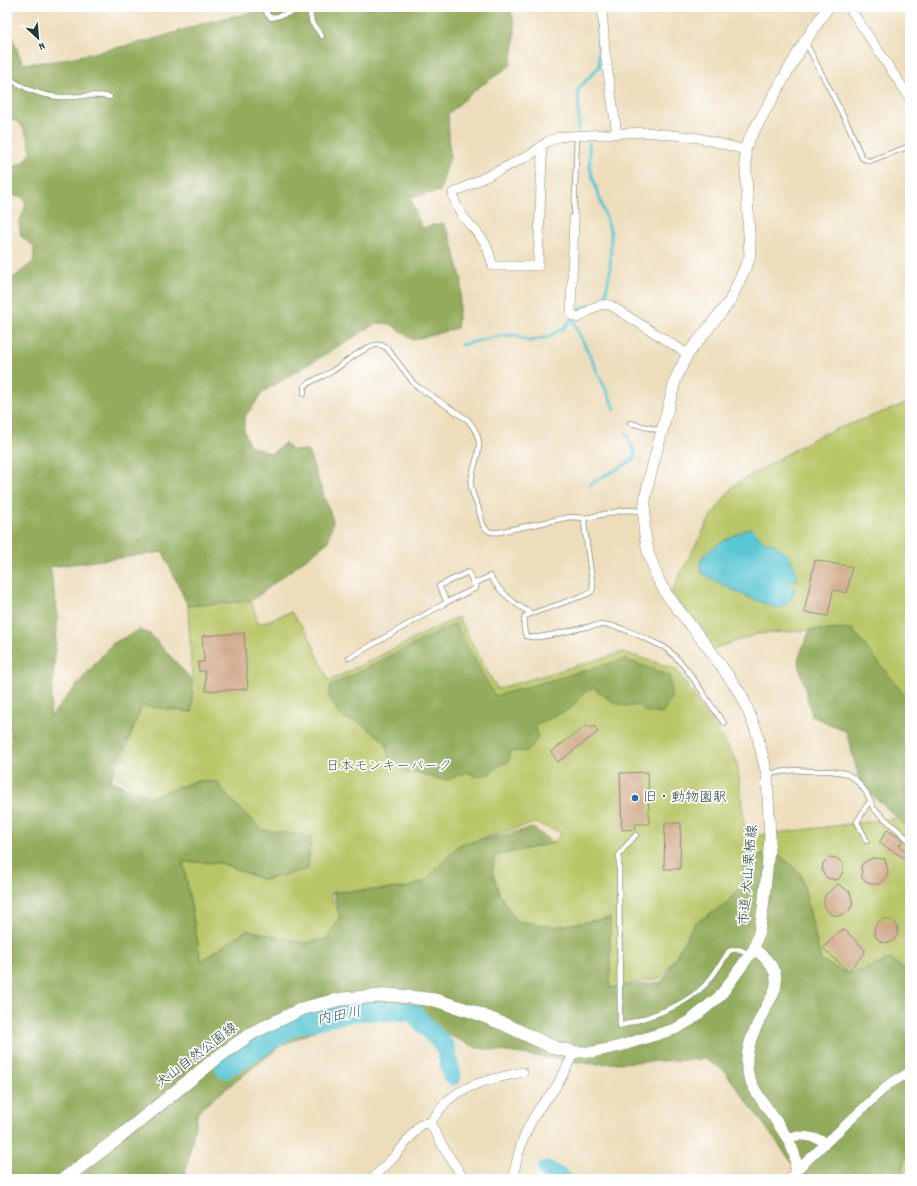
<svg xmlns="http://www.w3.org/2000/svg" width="917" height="1186" font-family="Dekko,'Klee One',sans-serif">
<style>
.green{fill:#b9c668;stroke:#6c824e}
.forest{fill:#92ab5c;stroke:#587448}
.water{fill:#5bc7d4;stroke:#3d8284}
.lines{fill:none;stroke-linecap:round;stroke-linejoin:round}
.stream{stroke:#5bc7d4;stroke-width:3}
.river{stroke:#5bc7d4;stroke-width:19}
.building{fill:#cea382}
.service-casing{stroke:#868d78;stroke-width:6}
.minor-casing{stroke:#868d78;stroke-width:10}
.tertiary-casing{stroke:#868d78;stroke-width:12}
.secondary-casing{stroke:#868d78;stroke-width:14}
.service{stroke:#fff;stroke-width:4.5}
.minor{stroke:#fff;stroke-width:9}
.tertiary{stroke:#fff;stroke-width:11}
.secondary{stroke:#fff;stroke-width:13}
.poi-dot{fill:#1f6fb2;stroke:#fff;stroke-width:1.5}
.labels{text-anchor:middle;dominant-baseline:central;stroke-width:3.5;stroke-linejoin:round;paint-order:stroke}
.park-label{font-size:14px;fill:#465f41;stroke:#fff}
.poi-label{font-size:14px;fill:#1f3d34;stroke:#fff;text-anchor:start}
.street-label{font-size:14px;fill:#1f3d34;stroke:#fff}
.water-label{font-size:15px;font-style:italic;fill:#316664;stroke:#fff}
</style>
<rect width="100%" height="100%" fill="#fff"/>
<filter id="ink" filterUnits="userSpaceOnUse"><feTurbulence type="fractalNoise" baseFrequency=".025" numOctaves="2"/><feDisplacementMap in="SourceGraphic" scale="8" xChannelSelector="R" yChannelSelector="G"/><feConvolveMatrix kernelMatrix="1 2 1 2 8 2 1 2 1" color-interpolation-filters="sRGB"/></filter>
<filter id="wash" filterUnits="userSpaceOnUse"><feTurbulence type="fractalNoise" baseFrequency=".012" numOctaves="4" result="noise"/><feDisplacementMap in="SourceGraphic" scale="16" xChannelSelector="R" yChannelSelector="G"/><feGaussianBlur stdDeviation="0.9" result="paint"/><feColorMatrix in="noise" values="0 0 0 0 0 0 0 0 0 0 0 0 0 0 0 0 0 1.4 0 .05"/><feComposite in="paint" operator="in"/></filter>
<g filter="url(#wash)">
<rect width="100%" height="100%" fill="#edddbb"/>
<g class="green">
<polygon points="910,402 910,703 847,629 810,630 757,634 713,649 671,592 711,516 734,485 818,436"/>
<polygon points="251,601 259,624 291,612 308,634 329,681 458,617 497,689 623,652 676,669 737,761 745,829 745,837 898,818 910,807 910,974 891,959 870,968 848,974 821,961 801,874 745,854 743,883 726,904 694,924 675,958 661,978 610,988 610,918 555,927 516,921 499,893 492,871 495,856 553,843 562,833 535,823 459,845 425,882 406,888 330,894 340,916 328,939 305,943 247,930 201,961 183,861 221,863 264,880 308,869 311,836 262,830 228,797 216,782 196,781 149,798 116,776 142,705 192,712 192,680 188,606"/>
<polygon points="910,1153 910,1179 902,1179 903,1163"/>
</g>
<g class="forest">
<path d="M 7,7 L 9,7 L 11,35 L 23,64 L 56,61 L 152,40 L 204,23 L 277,7 L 508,7 C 519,25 514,46 510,66 L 476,89 L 448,114 L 450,156 L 440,191 L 410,197 L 422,228 L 443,223 L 451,239 L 462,281 L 457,328 L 413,340 L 391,324 L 377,323 L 264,391 L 244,418 L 244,431 L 249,445 L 271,454 L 285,443 L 291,450 L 308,451 L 333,521 L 328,542 L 251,601 L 188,606 L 163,552 L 50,567 L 58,615 L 50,717 L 112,644 L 139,630 L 150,634 L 192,680 L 192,712 L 142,706 L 111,780 L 149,798 L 196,781 L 217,782 L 228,797 L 262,830 L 311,836 L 308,869 L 264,880 L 221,863 L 183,862 L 201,961 L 247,930 L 305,943 L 327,939 L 340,916 L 333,892 L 406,888 L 425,881 L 459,845 L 533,828 L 553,843 L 495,856 L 492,871 L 499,893 L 516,921 L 555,927 L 610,918 L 610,988 L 662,982 L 694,924 L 726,904 L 743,883 L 745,854 L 782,857 L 801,874 L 821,961 L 848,974 L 870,968 L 891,959 L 910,974 L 910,1153 L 903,1163 L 902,1179 L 802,1179 L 802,1176 L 723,1069 L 704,1059 L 594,1064 L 478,1048 L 395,1012 L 355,1013 L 280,1046 L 198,1111 L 184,1179 L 7,1179 L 7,760 L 11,739 L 7,701 L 7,280 L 16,276 L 34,261 L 34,247 L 21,236 L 19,224 L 26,205 L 23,197 L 7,195 L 7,169 L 24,162 L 31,152 L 28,138 L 20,123 L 7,117 Z"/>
<path d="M 455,624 L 495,696 L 625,659 L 670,676 C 673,694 672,698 662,714 L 646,712 L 638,705 C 621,710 605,698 593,687 L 584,693 L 570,709 L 535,725 L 538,737 C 529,754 527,752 509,751 L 509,761 L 495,768 L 490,774 L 475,776 L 467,772 L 447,780 L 437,779 L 416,772 L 404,773 L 389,758 L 386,743 L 378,736 L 359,722 L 346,719 L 338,713 L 329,696 L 330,686 Z"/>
<polygon points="852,629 910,702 910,829 861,785 846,731 812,716 798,659 810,630"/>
<polygon points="564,1171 576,1179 554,1179"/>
</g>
<path class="water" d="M 751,528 L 764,541 L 774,544 L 789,556 L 795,568 L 797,582 L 790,580 L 788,585 L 795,588 C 793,598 787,607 776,608 L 734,591 L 702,573 C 700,568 699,563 702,558 C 706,549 741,531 751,528 Z"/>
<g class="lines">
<g class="stream">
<polyline points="579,131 578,89 599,67 597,7"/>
<polyline points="589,142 590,169 611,233 610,271 605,298 597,302"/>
<polyline points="577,311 592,304"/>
<polyline points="461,345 499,336 515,335 529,341 548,337 564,328 572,318 615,409"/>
<polyline points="590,484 633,460 635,453 626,433"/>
</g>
<g class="river">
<polyline points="225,1069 296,1025 358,1011 412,1012 445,1047 452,1076"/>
<polyline points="547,1170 562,1179"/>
</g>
</g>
<g id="blocks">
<g class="building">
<polygon points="815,560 852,567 847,593 833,590 828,616 804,612"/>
<polygon points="244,633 248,689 206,691 205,671 199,671 198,662 204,662 202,636"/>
<polygon points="587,725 590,728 594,726 598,732 558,762 551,752"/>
<polygon points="648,772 649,824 635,824 636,829 622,830 620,773"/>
<polygon points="665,823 681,823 680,869 664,869"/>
<polygon points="887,830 903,840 899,846 910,853 909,861 879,843"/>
<polygon points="829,857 837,858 843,864 843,872 838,880 827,878 822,871 823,863"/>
<polygon points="872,858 885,859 888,872 885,879 878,884 870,884 862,878 861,867 863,863"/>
<polygon points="838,884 850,892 853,904 849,911 839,916 830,914 824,906 824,900 826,894"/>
<circle cx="886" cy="931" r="12"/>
<polygon points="845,930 865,950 864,954 848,971 823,948 840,931"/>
</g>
</g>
</g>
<g filter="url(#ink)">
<use href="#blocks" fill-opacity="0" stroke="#868d78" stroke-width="1"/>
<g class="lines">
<g class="service-casing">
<g id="service">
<polyline points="265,7 267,14 271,18 311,7"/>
<polyline points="309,8 312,23 322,36"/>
<polyline points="804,43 808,47 849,127 862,158 869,161 910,146"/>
<path d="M 7,77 C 23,88 41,96 60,97 C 77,98 93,93 110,97"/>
<polyline points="574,218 577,135"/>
<path d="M 304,394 L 304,387 C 311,380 322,377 331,372 C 342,365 363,347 376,345 C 381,344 383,346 387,348 L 415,385 L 468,420 C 491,447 471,459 471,486 C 472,493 475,500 478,507 C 480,513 481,519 483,525 C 487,532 491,533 499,532 L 570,517 L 585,518 L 625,510 L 644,511"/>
<polyline points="630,423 662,431"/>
<path d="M 585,518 L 584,523 L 593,588 L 591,592 L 585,595 L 525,616 C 523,624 523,629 526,636 C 539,642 585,624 604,625 C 620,625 648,640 664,647 C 690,666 704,698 724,723"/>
<polyline points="447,602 476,588 474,584"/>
<path d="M 349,658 L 447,602 L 439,586 L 468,572 L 474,584 L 490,576 C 499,591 515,605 531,613"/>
<polyline points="767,774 794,770 809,771 831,771 845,773 855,779 866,792 874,809 910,841"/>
<path d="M 636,835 L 625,847 L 619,855 L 620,1026 C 651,1016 683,1008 706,984 C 715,974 722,962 729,951 C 738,947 742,950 750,955"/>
<polyline points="867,841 857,822 867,805 870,802"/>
</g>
</g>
<g class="minor-casing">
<g id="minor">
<polyline points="602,7 605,52 617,134"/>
<polyline points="849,7 910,98"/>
<path d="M 541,146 L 542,157 L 538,266 L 493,266 C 490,258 488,246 483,240 C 472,225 455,213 453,193 L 530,155 L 547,142 L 559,137 L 568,136 L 646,132 L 699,138 L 745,150"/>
<path d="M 574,218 L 571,313 L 577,318 C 589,312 597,302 610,305 L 688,354"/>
<polyline points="430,1123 445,1150 464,1179"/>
<path d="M 787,1137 C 799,1135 814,1136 826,1142"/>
<polyline points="796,1171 889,1084 910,1072"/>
<path d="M 372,1179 L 394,1157 L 421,1124 L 430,1123 C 435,1116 440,1109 445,1103 C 465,1083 497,1078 523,1072"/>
<path d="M 513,1179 C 517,1154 524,1131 538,1110 C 544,1101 552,1094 557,1085 C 563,1075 569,1063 574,1052"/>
</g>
</g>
<g class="tertiary-casing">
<g id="tertiary">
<path d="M 754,949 C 764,956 776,966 776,980 C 777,989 772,997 767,1005 C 757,1025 745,1045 747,1068 C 750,1099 803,1140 795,1171 C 795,1173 793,1177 791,1179"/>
<polyline points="574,1052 593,1052 620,1046 675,1029 691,1020 720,996 754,949 759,932 763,909 770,839 767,774 756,730 742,696 713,654 667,595 658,579 648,552 644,529 645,500 650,476 676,378 687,355 730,301 750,257 745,150 749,139 804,43 828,7"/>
</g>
</g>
<g class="secondary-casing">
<polyline id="secondary" points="64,1179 121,1136 218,1057 252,1033 304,1008 342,999 391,995 435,1000 471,1011 506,1025 555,1048 574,1052"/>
</g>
<use href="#service" class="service"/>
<use href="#minor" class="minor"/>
<use href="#tertiary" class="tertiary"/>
<use href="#secondary" class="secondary"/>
</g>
</g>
<circle class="poi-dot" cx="635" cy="798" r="4"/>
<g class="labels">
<g class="park-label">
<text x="389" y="767">日本モンキーパーク</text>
</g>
<g class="poi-label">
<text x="643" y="798">旧・動物園駅</text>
</g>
<g class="street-label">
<text transform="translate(749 875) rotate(-85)">市道 犬山栗栖線</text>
<text transform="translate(197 1056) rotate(-37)">犬山自然公園線</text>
</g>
<g class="water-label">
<text transform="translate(339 1017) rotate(-11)">内田川</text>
</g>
</g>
<rect width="917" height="1186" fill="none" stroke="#fff" stroke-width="24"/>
<g transform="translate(38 38) rotate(154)" stroke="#ffffff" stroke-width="3" paint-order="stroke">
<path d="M0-3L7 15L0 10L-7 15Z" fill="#1f3d34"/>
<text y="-6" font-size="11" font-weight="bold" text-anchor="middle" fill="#1f3d34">N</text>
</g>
</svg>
